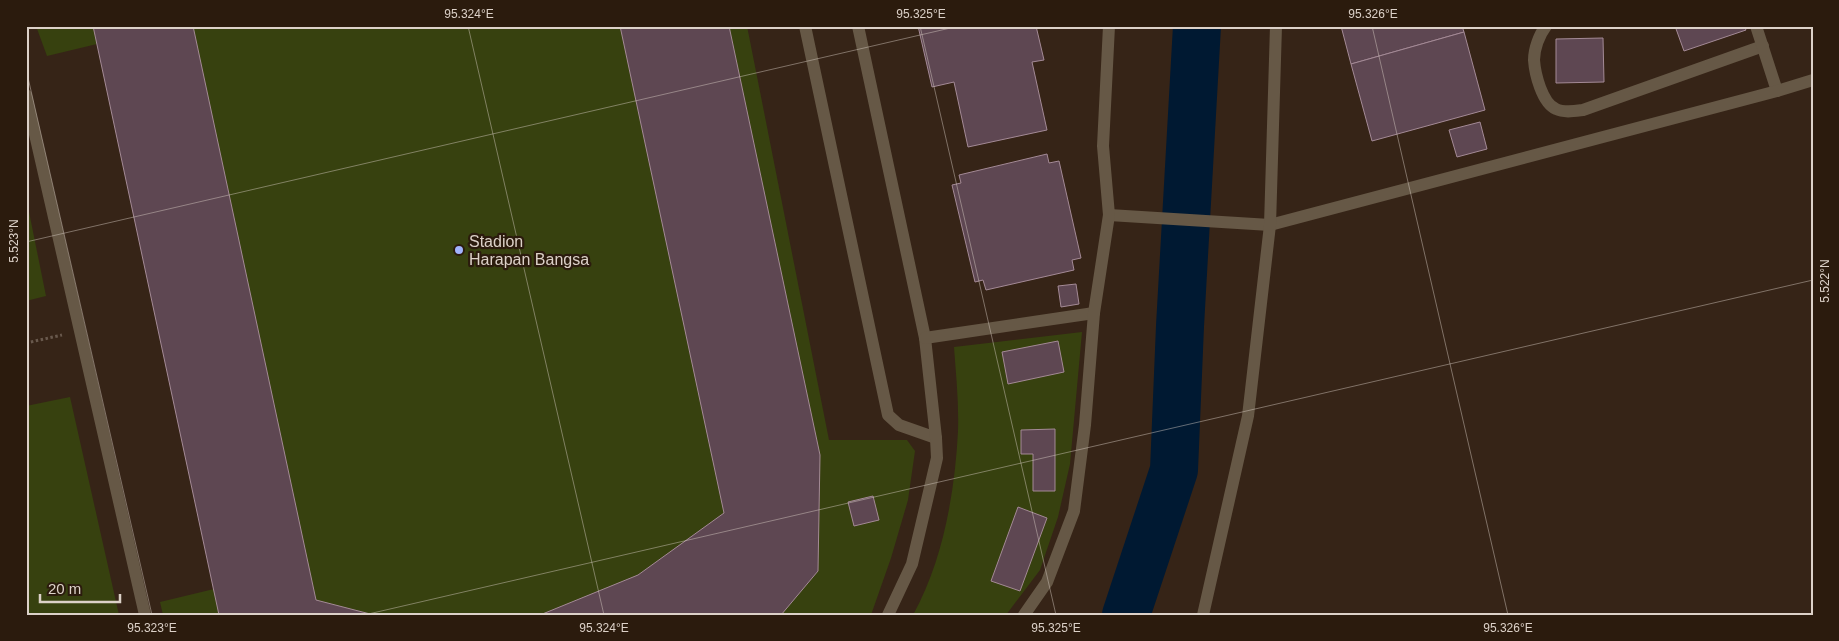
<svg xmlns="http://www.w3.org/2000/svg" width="1839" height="641" font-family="Arial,sans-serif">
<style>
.green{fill:#37410f}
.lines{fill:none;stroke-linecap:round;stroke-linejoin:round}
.river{stroke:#001932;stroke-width:48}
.building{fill:#5e4752;stroke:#a48a96}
.path{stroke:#69594d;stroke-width:3;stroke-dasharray:2.5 2.5;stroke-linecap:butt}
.minor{stroke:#665846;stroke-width:12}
.ticks{fill:none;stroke:#dcd1c8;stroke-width:1;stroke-opacity:0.45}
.poi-dot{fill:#a1b3fd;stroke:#2b1b0d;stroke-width:2}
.labels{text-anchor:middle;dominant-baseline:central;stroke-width:4.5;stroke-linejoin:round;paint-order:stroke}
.poi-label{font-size:16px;fill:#dcd1c8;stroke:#2b1b0d;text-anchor:start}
.neatline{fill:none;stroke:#dcd1c8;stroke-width:2}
.ticks-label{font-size:12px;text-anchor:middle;fill:#dcd1c8}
</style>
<rect width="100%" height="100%" fill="#362417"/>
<g class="green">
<polygon points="36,26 747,26 829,440 907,440 915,451 908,500 891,558 871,615 163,615 160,602 214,589 97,44 47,56"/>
<polygon points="26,197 46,296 26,301"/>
<path d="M 1082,332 L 1070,464 L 1058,517 L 1040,570 L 1006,615 L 913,615 C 943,561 955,492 958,431 C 959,403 956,375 954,347 Z"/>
<polygon points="70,397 119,615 26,615 26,406"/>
</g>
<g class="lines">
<polyline class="river" points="1126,615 1174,470 1180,326 1197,26"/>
</g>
<g class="building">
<polygon points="93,26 193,26 316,600 374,615 219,615"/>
<polygon points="620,26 729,26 820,455 818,571 781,615 540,615 638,575 724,513"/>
<polygon points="918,26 1036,26 1044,60 1032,62 1047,130 968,147 954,82 932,87"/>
<polygon points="1341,26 1462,26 1464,32 1351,64"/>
<polygon points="1675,26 1744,26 1746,30 1684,51"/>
<polygon points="1464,32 1485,110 1372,141 1351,64"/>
<polygon points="1603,38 1604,82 1556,83 1556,39"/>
<polygon points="1480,122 1487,149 1457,157 1449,130"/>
<polygon points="1047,154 1049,163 1059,161 1081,258 1072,260 1074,270 986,290 983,280 975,282 952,185 961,183 959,175"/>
<polygon points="1076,284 1079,304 1061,307 1058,286"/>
<polygon points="1058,341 1064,372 1008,384 1002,352"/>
<polygon points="1055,429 1055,491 1033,491 1033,454 1021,454 1021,430"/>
<polygon points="873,496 879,520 854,526 848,502"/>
<polygon points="1018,507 1047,518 1020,591 991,581"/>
</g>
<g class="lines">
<polyline class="path" points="26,343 62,335"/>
<g class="minor">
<polyline points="805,26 888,415 899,425 936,438"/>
<polyline points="858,26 925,338 936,438 937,458 912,564 888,615"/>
<path d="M 1546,26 C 1539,35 1534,49 1534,60 C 1535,74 1542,103 1556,109 C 1564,113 1575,111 1583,110 L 1763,46"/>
<polyline points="1756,26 1777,91"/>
<polyline points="26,95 145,615"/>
<polyline points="1109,215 1270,225 1777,91 1813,80"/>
<polyline points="925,338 1094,313"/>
<polyline points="1024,615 1047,582 1074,511 1085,425 1094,313 1109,215 1103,146 1109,26"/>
<polyline points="1203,615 1248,416 1270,225 1276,26"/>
</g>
</g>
<path class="ticks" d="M 468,26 L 604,615M 920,26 L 1056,615M 1372,26 L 1508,615M 26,69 L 152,615M 26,242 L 959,26M 364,615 L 1813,280"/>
<circle class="poi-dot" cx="459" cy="250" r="5"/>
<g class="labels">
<g class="poi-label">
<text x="469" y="241">Stadion<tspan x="469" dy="18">Harapan Bangsa</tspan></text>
</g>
</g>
<rect width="1839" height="641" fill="none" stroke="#2b1b0d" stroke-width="55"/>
<path d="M40 594v8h80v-8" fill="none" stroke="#dcd1c8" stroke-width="2.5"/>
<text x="48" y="594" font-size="15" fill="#dcd1c8" stroke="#2b1b0d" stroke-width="4" paint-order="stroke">20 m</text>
<rect x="28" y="28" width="1784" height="586" class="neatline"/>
<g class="ticks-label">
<text x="469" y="18">95.324°E</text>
<text x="921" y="18">95.325°E</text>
<text x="1373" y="18">95.326°E</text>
<text transform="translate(14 241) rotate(-90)" y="4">5.523°N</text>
<text transform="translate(1825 281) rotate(-90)" y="4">5.522°N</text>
<text x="152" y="632">95.323°E</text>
<text x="604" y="632">95.324°E</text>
<text x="1056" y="632">95.325°E</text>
<text x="1508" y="632">95.326°E</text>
</g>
</svg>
